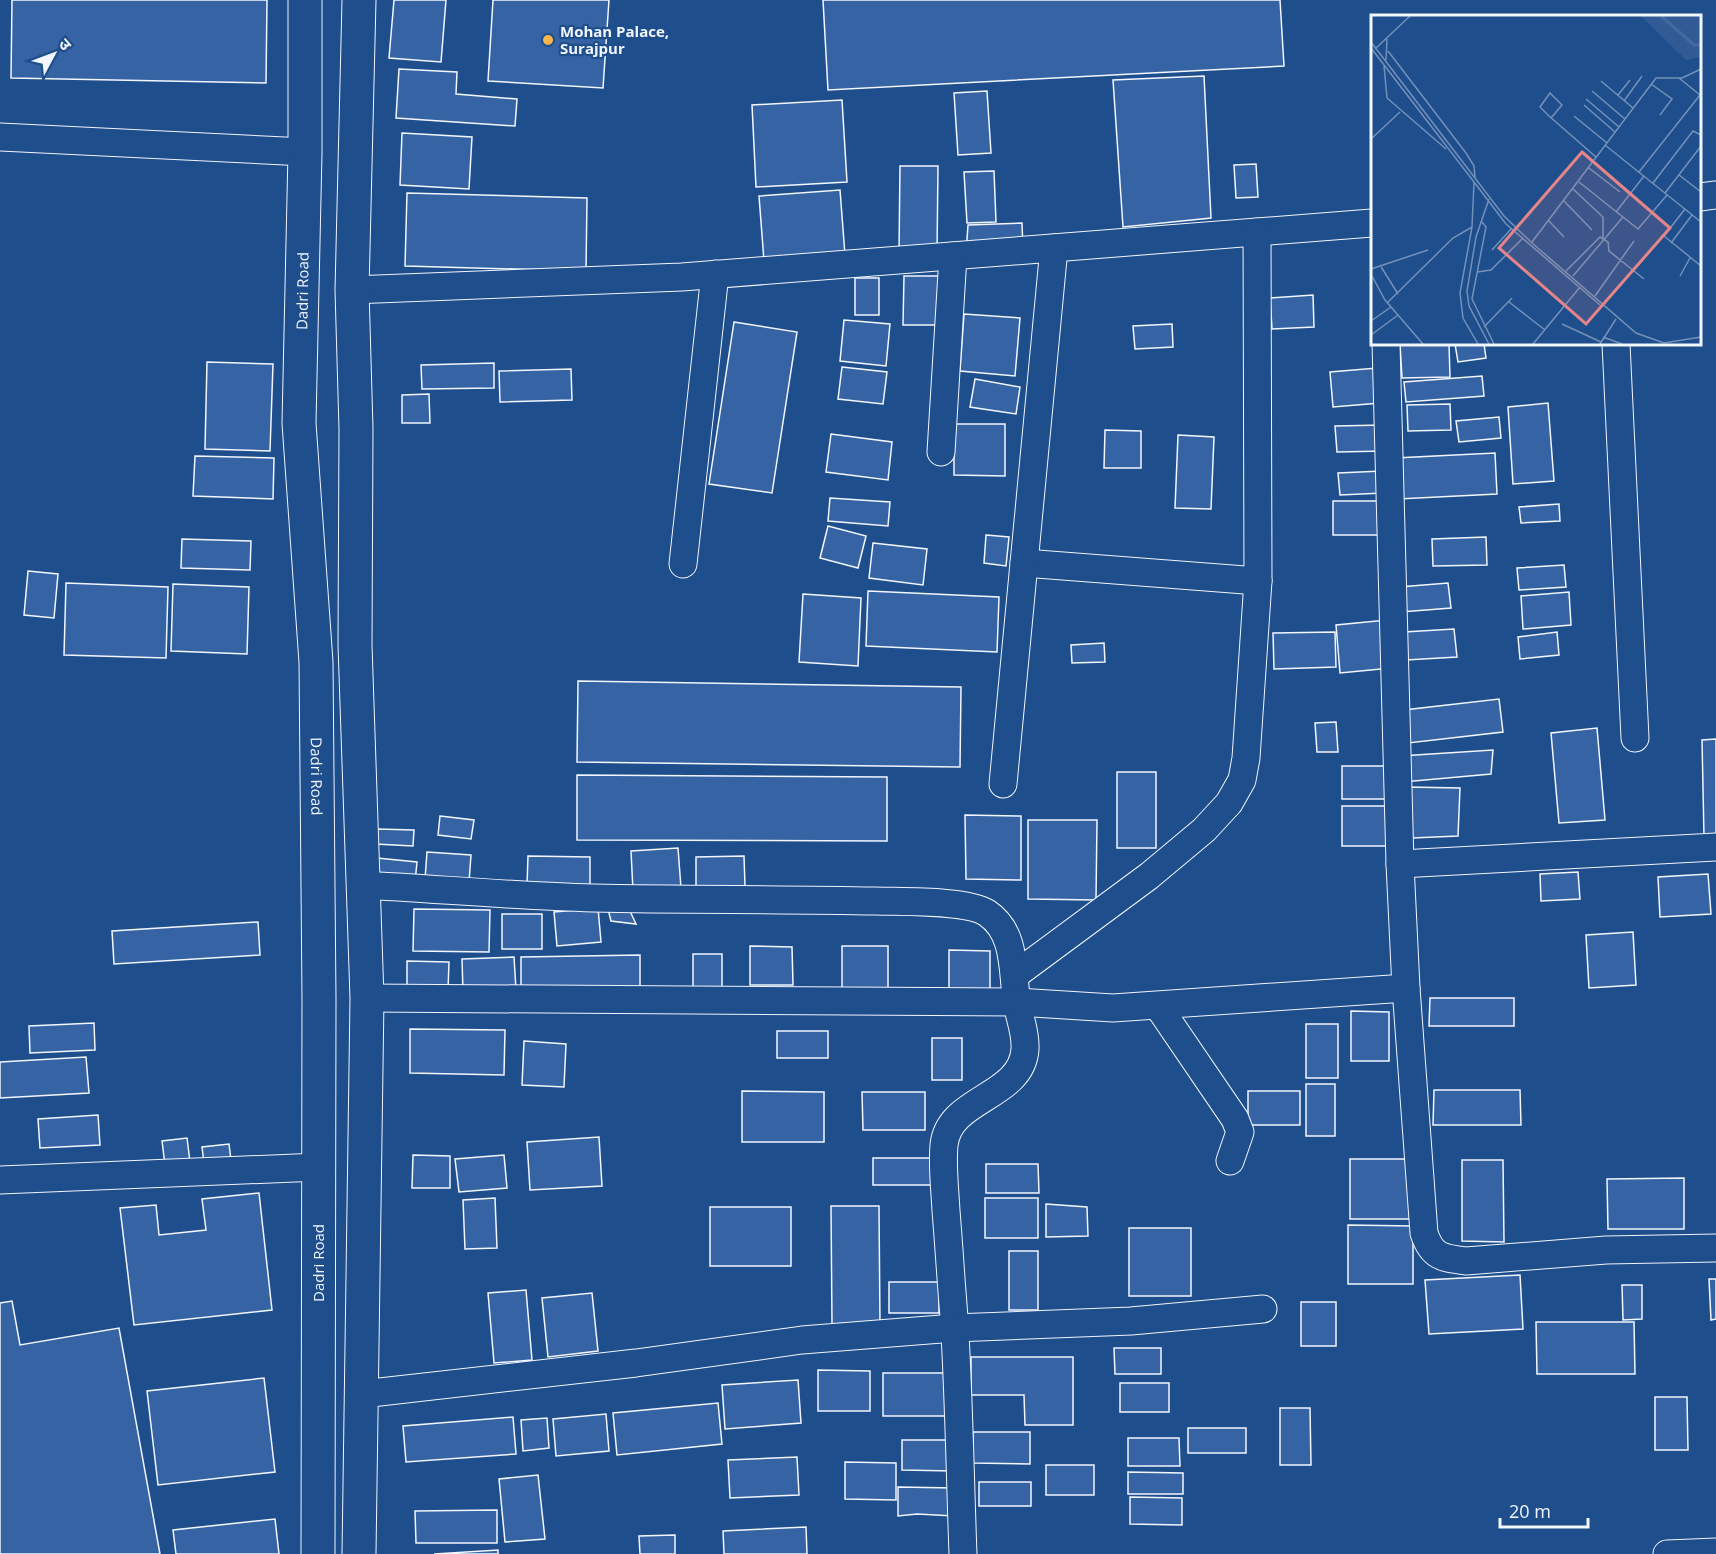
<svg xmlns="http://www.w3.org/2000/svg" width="1716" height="1554" font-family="'Open Sans','Noto Sans Devanagari',sans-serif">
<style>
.building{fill:#3563a3;stroke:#f2f6ff;stroke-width:1.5}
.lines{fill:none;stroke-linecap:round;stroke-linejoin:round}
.street-casing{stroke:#f2f6ff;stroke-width:29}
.secondary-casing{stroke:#f2f6ff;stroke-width:35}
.street{stroke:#1f4e8c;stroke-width:27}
.secondary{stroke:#1f4e8c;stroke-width:33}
.poi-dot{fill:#ffb74d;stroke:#1f4e8c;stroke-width:2}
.labels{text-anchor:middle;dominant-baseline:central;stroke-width:4.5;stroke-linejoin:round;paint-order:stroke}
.poi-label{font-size:15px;font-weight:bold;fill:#f2f6ff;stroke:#1f4e8c;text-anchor:start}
.street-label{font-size:15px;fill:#f2f6ff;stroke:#1f4e8c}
.inset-river{fill:none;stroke:#446ba0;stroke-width:3}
.inset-road{fill:none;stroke:#7391ba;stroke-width:1.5}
.view{fill:#e38589;fill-opacity:0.15;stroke:#e38589;stroke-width:3}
.inset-edge{fill:none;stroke:#f2f6ff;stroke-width:3}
</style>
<rect width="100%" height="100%" fill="#1f4e8c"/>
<g class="building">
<polygon points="12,0 267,0 266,83 11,78"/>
<polygon points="394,0 446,0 441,62 389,58"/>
<polygon points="493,0 609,0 603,88 488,81"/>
<polygon points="823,0 1280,0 1284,66 828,90"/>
<polygon points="399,69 457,72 456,94 517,99 515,126 396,118"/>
<polygon points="1204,76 1211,218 1123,227 1113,80"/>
<polygon points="987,91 991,153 958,155 954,93"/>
<polygon points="842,100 847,182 756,187 752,105"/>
<polygon points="402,133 472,137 469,189 400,185"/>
<polygon points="1256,164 1258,197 1236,198 1234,165"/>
<polygon points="900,166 938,166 937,254 899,253"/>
<polygon points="994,171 996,222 967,223 964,172"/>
<polygon points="840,190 845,255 764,261 759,196"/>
<polygon points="407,193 587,198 586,271 405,266"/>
<polygon points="1022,223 1023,250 966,253 968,225"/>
<polygon points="904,276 941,276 941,325 903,325"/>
<rect x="855" y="278" width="24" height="37"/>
<polygon points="1313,295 1314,327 1272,329 1270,298"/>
<polygon points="964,314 1020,318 1015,376 960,371"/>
<polygon points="844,320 890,324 886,366 840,361"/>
<polygon points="734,322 797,332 772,493 709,484"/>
<polygon points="1172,324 1173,347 1135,349 1133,326"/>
<polygon points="1400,344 1449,344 1450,377 1402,378"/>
<polygon points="1455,344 1484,344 1486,358 1458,362"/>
<polygon points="207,362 273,364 270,451 205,449"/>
<polygon points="494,363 494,388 422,389 421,365"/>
<polygon points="842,367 887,372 883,404 838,399"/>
<polygon points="1377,368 1380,403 1333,407 1330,372"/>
<polygon points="571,369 572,400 500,402 499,371"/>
<polygon points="1482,376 1484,396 1406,402 1404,382"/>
<polygon points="975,379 1020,387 1016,414 970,407"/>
<polygon points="429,394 430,423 402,423 402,395"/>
<polygon points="1548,403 1554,481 1513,484 1508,407"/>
<polygon points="1450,404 1451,430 1408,431 1407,405"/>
<polygon points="1499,417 1501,438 1459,442 1456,421"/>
<polygon points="954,424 1005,424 1005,476 954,475"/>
<polygon points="1383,425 1385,451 1337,452 1335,426"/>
<polygon points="1105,430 1141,431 1141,468 1104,468"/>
<polygon points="831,434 892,442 888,480 826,472"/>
<polygon points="1178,435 1214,437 1211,509 1175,508"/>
<polygon points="1495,453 1497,494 1398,499 1395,458"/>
<polygon points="195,456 274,458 273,499 193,496"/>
<polygon points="1382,471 1383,493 1340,495 1338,473"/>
<polygon points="830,498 890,502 888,526 828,521"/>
<rect x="1333" y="501" width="53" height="34"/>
<polygon points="1559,504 1560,521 1521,523 1519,507"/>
<polygon points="828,526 866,536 858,568 820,558"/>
<polygon points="986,535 1009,537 1006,566 984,563"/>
<polygon points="1486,537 1487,565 1433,566 1432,539"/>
<polygon points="182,539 251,541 250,570 181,568"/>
<polygon points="873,543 927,549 923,585 869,578"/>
<polygon points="1564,565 1566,587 1519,590 1517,568"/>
<polygon points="28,571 58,574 54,618 24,615"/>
<polygon points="66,583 168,587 166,658 64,655"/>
<polygon points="1448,583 1451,608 1401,612 1399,587"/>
<polygon points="173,584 249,587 247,654 171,651"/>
<polygon points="868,591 999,597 997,652 866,646"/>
<polygon points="1569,592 1571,625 1523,629 1521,596"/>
<polygon points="803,594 861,598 858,666 799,662"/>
<polygon points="1387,620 1391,668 1340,673 1336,625"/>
<polygon points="1454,629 1457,657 1406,660 1404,632"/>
<polygon points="1335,632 1336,667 1274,669 1273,633"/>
<polygon points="1557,632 1559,655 1520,659 1518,637"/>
<polygon points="1104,643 1105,662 1072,663 1071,645"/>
<polygon points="578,681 961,687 960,767 577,762"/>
<polygon points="1499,699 1503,732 1408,743 1404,710"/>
<polygon points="1336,722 1338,752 1317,752 1315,723"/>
<polygon points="1597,728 1605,820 1559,823 1551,733"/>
<polygon points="1716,739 1716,836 1704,837 1702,740"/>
<polygon points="1493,750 1491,774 1403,782 1400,756"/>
<rect x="1342" y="766" width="50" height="33"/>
<rect x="1117" y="772" width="39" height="76"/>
<polygon points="577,775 887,777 887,841 577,840"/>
<polygon points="1407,787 1460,788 1458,836 1412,838"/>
<polygon points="1342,806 1387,806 1388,846 1342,846"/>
<polygon points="965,815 1021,816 1021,880 966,879"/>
<polygon points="440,816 474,820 471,839 438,835"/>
<polygon points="1028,820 1097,820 1096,900 1028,899"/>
<polygon points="376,829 414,830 413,846 375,844"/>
<polygon points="678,848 681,888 633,891 631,851"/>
<polygon points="427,852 471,855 469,882 425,879"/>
<polygon points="528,856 590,857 590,887 527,885"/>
<polygon points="744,856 745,886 696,887 696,857"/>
<polygon points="377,858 417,862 415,882 375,877"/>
<polygon points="1578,872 1580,899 1541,901 1540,874"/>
<polygon points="1708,874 1711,914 1660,917 1658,877"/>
<polygon points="598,908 601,942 557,946 554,912"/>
<polygon points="414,909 490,910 489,952 413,951"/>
<polygon points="608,909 629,909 636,924 611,921"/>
<rect x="502" y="914" width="40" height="35"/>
<polygon points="258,922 260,955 114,964 112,931"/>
<polygon points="1633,932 1636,985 1589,988 1586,935"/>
<polygon points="750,946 792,947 793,985 750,985"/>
<rect x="842" y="946" width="46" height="45"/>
<polygon points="949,950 990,951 990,993 949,992"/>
<rect x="693" y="954" width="29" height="34"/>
<polygon points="640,955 640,989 521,991 521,957"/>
<polygon points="514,957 516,990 463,992 462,959"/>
<polygon points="407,961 449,962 448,990 407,989"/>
<polygon points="1430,998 1514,998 1514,1026 1429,1026"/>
<polygon points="1351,1011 1389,1012 1389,1061 1351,1061"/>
<polygon points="94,1023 95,1050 30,1053 29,1026"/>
<rect x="1306" y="1024" width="32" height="54"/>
<polygon points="410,1029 505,1030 504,1075 410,1073"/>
<rect x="777" y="1031" width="51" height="27"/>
<rect x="932" y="1038" width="30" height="42"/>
<polygon points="524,1041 566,1044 564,1087 522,1085"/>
<polygon points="86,1057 89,1093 0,1098 0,1062"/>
<rect x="1306" y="1084" width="29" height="52"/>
<polygon points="1434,1090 1520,1090 1521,1125 1433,1125"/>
<polygon points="742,1091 824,1092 824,1142 742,1142"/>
<rect x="1248" y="1091" width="52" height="34"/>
<polygon points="862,1092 925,1092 925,1130 863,1130"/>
<polygon points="98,1115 100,1145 40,1148 38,1119"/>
<polygon points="599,1137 602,1186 530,1190 527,1142"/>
<polygon points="187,1138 191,1170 166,1173 162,1141"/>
<polygon points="229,1144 232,1168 205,1171 202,1147"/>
<polygon points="413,1155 450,1156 450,1188 412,1188"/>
<polygon points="504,1155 507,1188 459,1192 455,1159"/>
<rect x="873" y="1158" width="60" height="27"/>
<rect x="1350" y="1159" width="63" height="60"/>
<polygon points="1462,1160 1503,1160 1504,1242 1462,1241"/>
<polygon points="986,1164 1038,1164 1039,1193 986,1193"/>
<polygon points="1684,1178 1684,1229 1608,1229 1607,1179"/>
<polygon points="259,1193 272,1310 134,1325 120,1208 156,1205 159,1235 206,1230 202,1199"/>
<polygon points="495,1198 497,1248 465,1249 463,1200"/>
<rect x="985" y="1198" width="53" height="40"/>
<polygon points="1046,1204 1087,1207 1088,1236 1046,1237"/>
<polygon points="831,1206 879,1206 880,1324 832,1324"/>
<rect x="710" y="1207" width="81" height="59"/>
<polygon points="1348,1225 1413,1226 1413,1284 1348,1284"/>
<rect x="1129" y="1228" width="62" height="68"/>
<rect x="1009" y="1251" width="29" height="59"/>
<polygon points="1520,1275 1523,1329 1429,1334 1425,1280"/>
<polygon points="1709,1279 1716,1279 1716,1319 1711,1320"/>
<rect x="889" y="1282" width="50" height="31"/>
<polygon points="1622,1285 1642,1285 1642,1319 1623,1320"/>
<polygon points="526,1290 532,1360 494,1363 488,1293"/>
<polygon points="592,1293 598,1351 548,1357 542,1298"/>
<polygon points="12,1301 20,1345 119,1328 160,1554 0,1554 0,1303"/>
<rect x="1301" y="1302" width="35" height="44"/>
<polygon points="1536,1322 1634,1322 1635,1374 1537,1374"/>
<polygon points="1114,1348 1161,1348 1161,1374 1115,1374"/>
<polygon points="971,1357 1073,1357 1073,1425 1025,1425 1024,1395 971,1395"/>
<polygon points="818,1370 870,1371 870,1411 818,1411"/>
<polygon points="883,1373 948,1373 947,1416 883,1416"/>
<polygon points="264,1378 275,1472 158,1485 147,1391"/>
<polygon points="798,1380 801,1423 725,1429 722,1385"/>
<rect x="1120" y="1383" width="49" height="29"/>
<polygon points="1655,1397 1687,1397 1688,1450 1655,1450"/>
<polygon points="718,1403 722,1444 617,1455 613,1413"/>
<polygon points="1280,1408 1310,1408 1311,1465 1280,1465"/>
<polygon points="606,1414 609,1451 556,1456 553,1419"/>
<polygon points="513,1417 516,1454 406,1462 403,1426"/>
<polygon points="547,1418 549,1448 523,1451 521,1420"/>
<rect x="1188" y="1428" width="58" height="25"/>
<polygon points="973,1432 1030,1432 1030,1464 973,1463"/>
<polygon points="1128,1438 1179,1438 1180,1466 1128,1466"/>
<polygon points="902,1440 952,1440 952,1471 902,1470"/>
<polygon points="797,1457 799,1495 730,1498 728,1460"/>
<polygon points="845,1462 896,1463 896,1500 845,1499"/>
<rect x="1046" y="1465" width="48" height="30"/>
<polygon points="1128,1472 1183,1473 1183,1494 1128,1494"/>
<polygon points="538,1475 545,1539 505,1542 499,1479"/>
<rect x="979" y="1482" width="52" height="24"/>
<polygon points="898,1487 954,1488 954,1516 917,1514 898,1516"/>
<polygon points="1130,1497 1182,1498 1182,1525 1130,1524"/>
<polygon points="497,1510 497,1543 416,1543 415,1511"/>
<polygon points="275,1519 279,1554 176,1554 173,1530"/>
<polygon points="806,1527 807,1554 724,1554 723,1531"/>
<polygon points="675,1535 675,1554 640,1554 639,1536"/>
<polygon points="498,1550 498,1554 434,1554"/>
</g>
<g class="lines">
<g class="street-casing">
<g id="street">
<polyline points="0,137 305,152"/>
<polyline points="1700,197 1716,195"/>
<polyline points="352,290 682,277 1372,223"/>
<path d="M 1386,344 L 1400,864 L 1406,988 L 1424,1233 C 1432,1257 1442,1258 1466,1261 L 1606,1250 L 1716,1248"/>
<polyline points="1616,344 1635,738"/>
<polyline points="941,452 953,256"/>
<polyline points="1024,563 1258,581"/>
<polyline points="683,564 715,274"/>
<polyline points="1003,784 1054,248"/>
<polyline points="1400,864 1716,847"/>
<path d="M 362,885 C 439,889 516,896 593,898 C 687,900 782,899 876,901 C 902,902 967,900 987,913 C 1017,933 1012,973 1017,1004 C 1020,1019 1026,1033 1025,1049 C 1022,1098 949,1097 944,1145 C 942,1167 945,1190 946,1211 C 949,1246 951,1282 954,1317 C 959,1396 960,1475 963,1554"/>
<polyline points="1015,975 1149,876 1204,830 1229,803 1242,780 1246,758 1258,581 1257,232"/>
<polyline points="367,998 1017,1002 1113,1008 1406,988"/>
<polyline points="1158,1006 1235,1119 1240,1132 1230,1161"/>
<polyline points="0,1180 319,1167"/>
<polyline points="362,1394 636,1363 802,1340 954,1328 1131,1321 1263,1309"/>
<polyline points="1667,1554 1716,1552"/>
</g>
</g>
<g class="secondary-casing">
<g id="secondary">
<path id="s1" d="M 305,0 L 305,152 L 299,423 L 316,662 L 319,999 L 318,1554"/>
<polyline points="359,0 352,290 356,429 355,645 367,998 359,1554"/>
</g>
</g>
<use href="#street" class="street"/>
<use href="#secondary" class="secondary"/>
</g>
<circle class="poi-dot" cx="548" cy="40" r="6"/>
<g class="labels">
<g class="poi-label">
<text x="560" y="31">Mohan Palace,<tspan x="560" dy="17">Surajpur</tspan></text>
</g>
<g class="street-label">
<text transform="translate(302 291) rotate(-89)">Dadri Road</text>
<text stroke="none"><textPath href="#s1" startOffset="777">Dadri Road</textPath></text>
<text transform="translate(318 1263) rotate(-90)">Dadri Road</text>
</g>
</g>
<g transform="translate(1371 15)">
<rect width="330" height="330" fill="#1f4e8c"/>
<path d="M 270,1 L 330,1 L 330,42 L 315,45 Z" fill="#305b95"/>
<path class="inset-river" d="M 290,1 L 323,30 L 330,30"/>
<path class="inset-road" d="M 0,27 L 133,201 L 161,228 L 265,318 L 293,328 L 330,322M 0,33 L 103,167 L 101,212 L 89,278 L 92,303 L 107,329M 4,34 L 39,1M 17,36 L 95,138 L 103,151 L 104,162M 15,45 L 16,24M 13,51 L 16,83 L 75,134M 308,63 L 329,80M 230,66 L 262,93M 280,69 L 301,84 L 289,100M 221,76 L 254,104M 247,80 L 259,65M 215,84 L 248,112M 253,86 L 271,61M 213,90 L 244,117M 203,101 L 236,128M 180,103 L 191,90 L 179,78 L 169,92 L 178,101 L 225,142M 0,124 L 29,97M 234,130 L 330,207M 218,153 L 249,177M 268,157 L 329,80M 308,160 L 330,177M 103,167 L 135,209 L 229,290M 208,167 L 267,214 L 296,180M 282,168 L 322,116 L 330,120M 202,174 L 232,202 L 232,224M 294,178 L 330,131M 118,184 L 105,222 L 96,276 L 98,291 L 118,329M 193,186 L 221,215M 314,194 L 293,221 L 330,251M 245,197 L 273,161M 178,206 L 193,222M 111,207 L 115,212 L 101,284 L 123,329M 161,227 L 285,63 L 311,63 L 330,54M 300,228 L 321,200M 121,235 L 140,214M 9,250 L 27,279M 0,254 L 57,235M 195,256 L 229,222 L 237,227 L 238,236 L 273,264M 106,257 L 120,255 L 151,224M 1,261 L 14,285 L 52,329M 202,261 L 252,202M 309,261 L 319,243M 224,281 L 263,226M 138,287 L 174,315M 16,288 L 82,223 L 101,212M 0,306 L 20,292M 191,309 L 230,327M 113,312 L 141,283M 0,320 L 27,300M 232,322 L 251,329M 162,329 L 209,272M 229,329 L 245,304"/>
<path class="view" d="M 211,137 L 299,213 L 215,309 L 128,233 Z"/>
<rect width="330" height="330" class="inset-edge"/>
</g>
<g transform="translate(54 54) rotate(49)" stroke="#1f4e8c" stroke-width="4.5" paint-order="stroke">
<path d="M0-4.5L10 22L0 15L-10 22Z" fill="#f2f6ff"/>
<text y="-9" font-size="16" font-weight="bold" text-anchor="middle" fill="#f2f6ff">उ</text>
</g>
<path d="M1500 1518v9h88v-9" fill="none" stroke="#f2f6ff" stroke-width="3"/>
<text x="1509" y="1518" font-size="18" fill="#f2f6ff" stroke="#1f4e8c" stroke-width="4.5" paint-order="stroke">20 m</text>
</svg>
